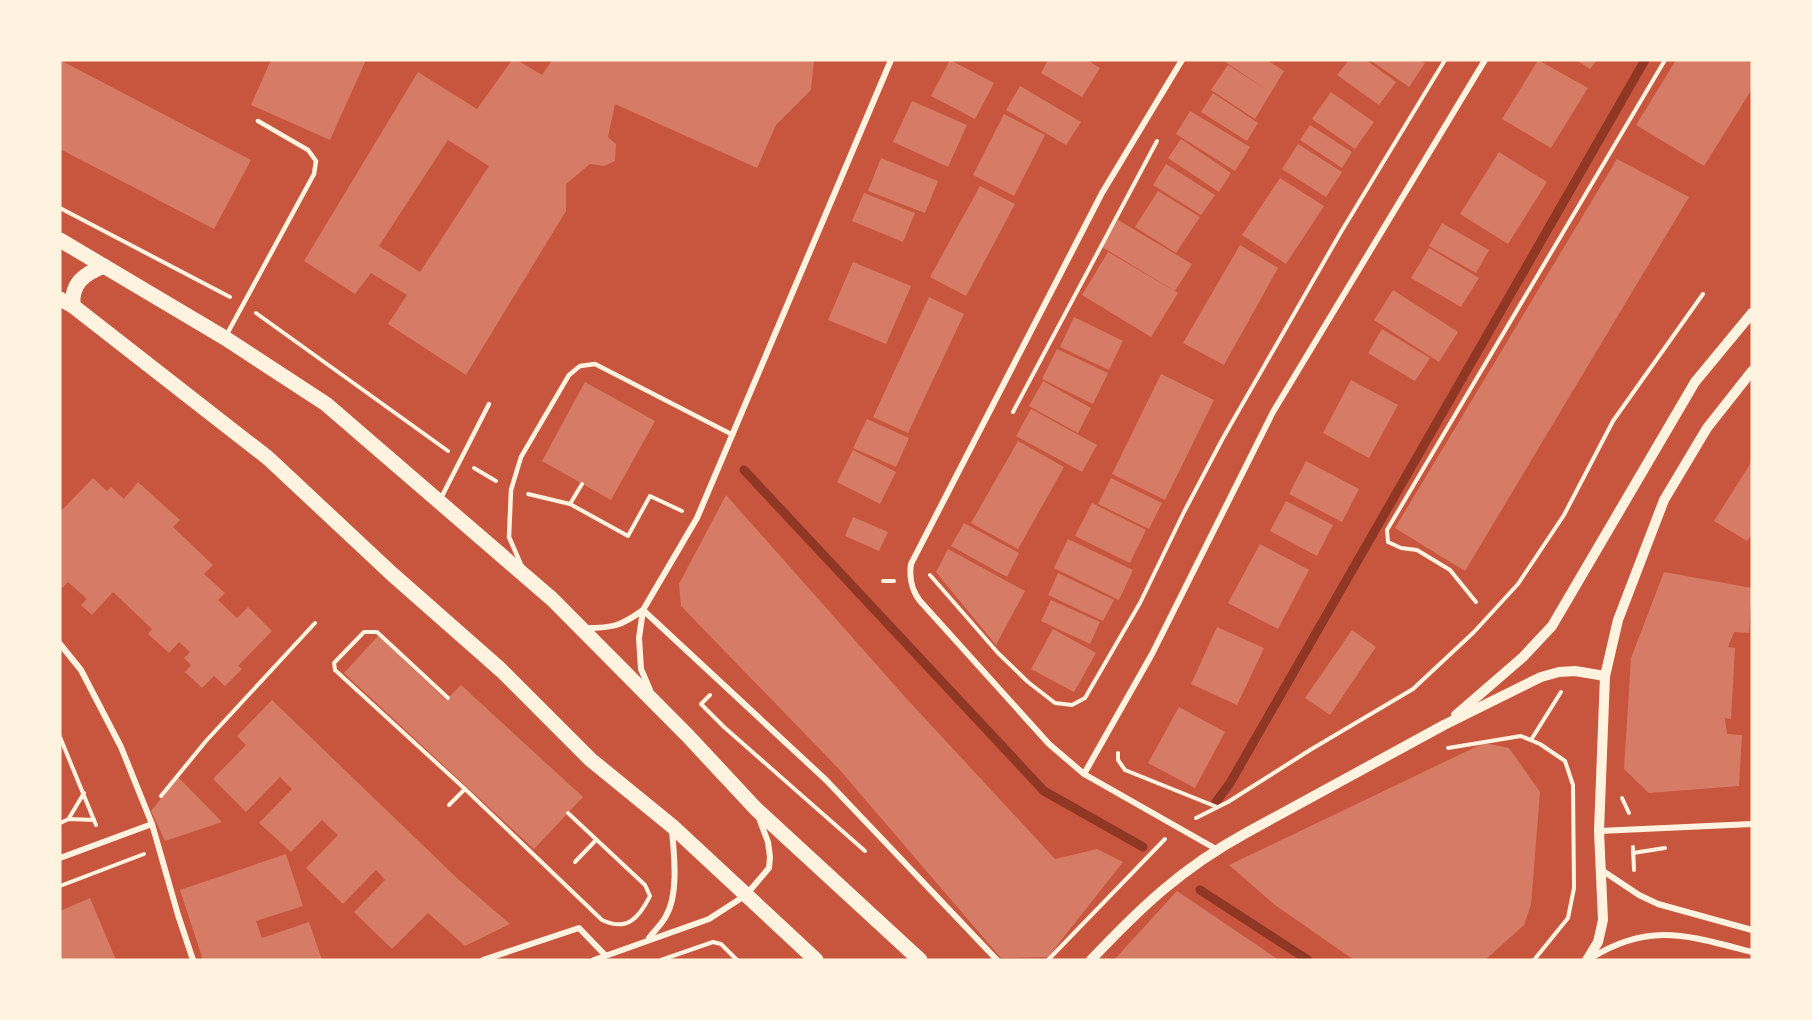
<svg xmlns="http://www.w3.org/2000/svg" width="1812" height="1020" font-family="'Roboto Condensed',sans-serif">
<style>
.lines{fill:none;stroke-linecap:round;stroke-linejoin:round}
.stream{stroke:#8f3625;stroke-width:9}
.building{fill:#d67c66;fill-rule:evenodd}
.path{stroke:#fff3e0;stroke-width:4}
.service{stroke:#fff3e0;stroke-width:4.5}
.minor{stroke:#fff3e0;stroke-width:6}
.tertiary{stroke:#fff3e0;stroke-width:10}
.primary{stroke:#fff3e0;stroke-width:15}
</style>
<rect width="100%" height="100%" fill="#c8553d"/>
<g class="lines">
<g class="stream">
<polyline points="744,470 1044,791 1143,847"/>
<polyline points="1216,802 1230,783 1645,60"/>
<polyline points="1200,890 1308,960"/>
</g>
</g>
<g class="building">
<polygon points="60,60 251,160 214,229 60,149"/>
<polygon points="271,60 366,60 330,140 251,105"/>
<path d="M 512,60 L 517,60 L 542,75 L 552,60 L 814,60 L 811,90 L 776,125 L 757,168 L 615,104 L 608,137 L 616,144 L 615,161 L 604,166 L 590,164 L 566,184 L 566,211 L 466,375 L 388,324 L 407,295 L 371,273 L 355,294 L 304,261 L 418,72 L 477,109 ZM 448,140 L 489,166 L 420,272 L 379,246 Z"/>
<polygon points="950,60 994,83 975,119 931,96"/>
<polygon points="1048,60 1087,60 1100,68 1082,97 1041,73"/>
<polygon points="1225,60 1267,60 1284,71 1255,119 1211,90 1228,65 1267,90 1224,61"/>
<polygon points="1349,60 1366,60 1396,82 1379,105 1337,75"/>
<polygon points="1370,60 1421,60 1425,63 1409,87"/>
<polygon points="1538,60 1588,88 1551,148 1502,119"/>
<polygon points="1576,60 1597,60 1590,69"/>
<polygon points="1676,60 1752,60 1752,89 1704,166 1636,125"/>
<polygon points="1020,86 1081,122 1066,145 1006,110"/>
<polygon points="1331,92 1374,122 1355,149 1312,119"/>
<polygon points="1213,93 1258,123 1247,141 1201,112"/>
<polygon points="912,101 967,125 948,167 893,142"/>
<polygon points="1190,111 1250,147 1235,171 1176,134"/>
<polygon points="1004,114 1045,135 1014,196 973,175"/>
<polygon points="1310,125 1352,152 1342,168 1300,140"/>
<polygon points="1181,139 1231,173 1219,192 1168,158"/>
<polygon points="1298,144 1342,172 1326,197 1282,169"/>
<polygon points="1499,152 1547,182 1508,244 1460,214"/>
<polygon points="881,158 938,181 925,213 868,191"/>
<polygon points="1617,159 1689,197 1465,571 1395,528"/>
<polygon points="1166,164 1215,195 1201,215 1153,185"/>
<polygon points="1280,178 1324,206 1286,264 1242,235"/>
<polygon points="980,186 1015,204 966,296 930,277"/>
<polygon points="1158,191 1200,217 1176,253 1135,227"/>
<polygon points="864,193 915,213 903,242 852,221"/>
<polygon points="1118,220 1192,264 1175,291 1102,247"/>
<polygon points="1442,223 1489,250 1476,273 1429,246"/>
<polygon points="1240,245 1278,268 1224,365 1183,343"/>
<polygon points="1429,248 1479,278 1461,307 1411,278"/>
<polygon points="1108,252 1178,293 1151,337 1082,295"/>
<polygon points="853,262 911,286 886,344 828,320"/>
<polygon points="1393,290 1458,332 1439,362 1374,320"/>
<polygon points="929,297 964,314 908,433 873,417"/>
<polygon points="1074,317 1123,341 1109,370 1060,347"/>
<polygon points="1382,329 1430,358 1415,381 1368,353"/>
<polygon points="1057,349 1108,373 1093,404 1042,379"/>
<polygon points="1161,374 1214,400 1165,500 1112,474"/>
<polygon points="1351,380 1398,405 1369,458 1323,433"/>
<polygon points="1043,381 1091,408 1078,433 1029,406"/>
<polygon points="585,382 655,421 611,500 542,461"/>
<polygon points="1031,409 1097,445 1082,472 1016,436"/>
<polygon points="867,419 909,438 896,467 853,448"/>
<polygon points="1018,441 1064,467 1018,549 971,523"/>
<polygon points="853,450 896,472 880,504 837,482"/>
<polygon points="1306,461 1359,489 1342,522 1289,494"/>
<polygon points="1752,461 1752,534 1747,541 1714,521"/>
<polygon points="93,478 107,491 111,487 124,499 138,482 180,520 173,527 213,565 204,574 225,593 218,600 237,618 248,607 272,631 238,666 242,669 225,686 214,676 202,688 185,672 191,665 184,658 190,652 179,642 169,653 148,634 152,629 113,592 92,615 81,605 87,599 68,582 60,590 60,512"/>
<polygon points="1111,478 1162,503 1149,529 1098,504"/>
<polygon points="726,495 906,698 1055,859 1097,849 1123,862 1048,957 1001,958 839,769 681,606 679,584"/>
<polygon points="1286,501 1333,525 1317,556 1270,531"/>
<polygon points="1092,503 1146,530 1130,563 1075,536"/>
<polygon points="853,517 888,532 879,551 845,536"/>
<polygon points="964,523 1019,553 1007,577 951,546"/>
<polygon points="1068,539 1133,570 1119,600 1054,568"/>
<polygon points="1260,544 1309,570 1278,629 1228,603"/>
<polygon points="948,549 1025,591 996,645 936,572"/>
<polygon points="1664,572 1752,588 1749,633 1734,632 1728,647 1735,648 1731,719 1725,718 1727,734 1742,735 1739,786 1649,793 1624,769 1631,658"/>
<polygon points="1058,573 1114,600 1103,621 1048,595"/>
<polygon points="1051,600 1100,622 1090,644 1041,621"/>
<polygon points="1217,627 1264,648 1237,705 1191,684"/>
<polygon points="1053,629 1096,653 1074,692 1031,669"/>
<polygon points="1352,630 1376,647 1330,715 1305,698"/>
<polygon points="378,636 446,700 461,685 583,797 534,849 344,673"/>
<polygon points="272,700 459,880 510,924 465,946 428,913 392,949 354,912 385,880 380,874 376,870 343,904 306,868 338,835 329,827 322,820 291,852 259,823 292,789 280,777 246,812 213,779 246,745 237,736"/>
<polygon points="1179,707 1225,732 1195,788 1148,763"/>
<polygon points="1484,743 1509,748 1540,792 1531,905 1524,925 1485,960 1354,960 1275,905 1229,865"/>
<polygon points="178,777 222,822 165,841 151,811"/>
<polygon points="286,854 303,906 256,921 262,938 309,922 322,960 203,960 180,890"/>
<polygon points="1177,891 1279,960 1114,960"/>
<polygon points="90,898 116,960 60,960 60,911"/>
</g>
<g class="lines">
<g class="path">
<polyline points="60,208 230,297"/>
<polyline points="256,313 448,451"/>
<polyline points="1013,412 1157,141"/>
<polyline points="474,468 496,481"/>
<polyline points="582,484 570,504 628,536 650,496 682,511"/>
<polyline points="528,494 570,504"/>
<polyline points="930,575 998,653 1028,682 1055,703 1072,705 1085,698 1140,603 1184,512 1223,438 1341,232 1445,60"/>
<polyline points="883,581 894,581"/>
<polyline points="1476,602 1450,570 1417,550 1401,548 1388,542 1387,530 1665,60"/>
<polyline points="710,695 701,704 724,727 865,851"/>
<path d="M 448,698 L 377,632 L 364,632 L 334,663 L 335,670 L 465,789 L 602,920 C 627,932 639,918 650,896 L 645,885 L 568,813"/>
<polyline points="60,737 96,825"/>
<polyline points="1531,740 1561,692"/>
<polyline points="1448,748 1521,736 1540,744 1565,761 1573,785 1574,888 1568,918 1534,960"/>
<polyline points="1118,753 1118,760 1125,770 1217,807"/>
<polyline points="161,796 206,741 315,623"/>
<polyline points="1622,798 1629,813"/>
<polyline points="449,805 465,789"/>
<polyline points="69,818 84,793"/>
<polyline points="1196,818 1228,802 1310,750 1413,689 1474,632 1518,584 1564,515 1613,421 1703,294"/>
<polyline points="60,823 69,819 94,820"/>
<polyline points="1633,847 1634,870"/>
<polyline points="1633,853 1665,848"/>
<polyline points="575,862 596,840"/>
<polyline points="60,886 144,854"/>
<polyline points="661,960 713,942 721,944 737,960"/>
<polyline points="1048,960 1165,839"/>
</g>
<g class="service">
<polyline points="227,334 314,174 316,161 308,150 258,121"/>
<polyline points="441,498 489,404"/>
<polyline points="522,567 509,537 511,490 521,457 569,375 580,366 595,364 733,435"/>
</g>
<g class="minor">
<path d="M 1182,60 L 1102,193 L 911,564 C 909,577 912,591 920,601 L 1049,744 L 1084,774 L 1216,849"/>
<polyline points="643,610 826,780 997,960"/>
<path d="M 586,628 C 613,628 621,626 643,610"/>
<polyline points="60,644 81,670 121,747 152,824 178,915 193,960"/>
<polyline points="650,690 641,669 639,638 643,610 697,518 891,60"/>
<polyline points="1084,774 1152,654 1273,412 1485,60"/>
<polyline points="1599,831 1752,824"/>
<polyline points="60,858 152,824"/>
<polyline points="1600,869 1639,895 1658,904 1752,930"/>
<path d="M 649,938 C 654,931 662,924 666,916 C 679,894 674,854 672,830"/>
<path d="M 1591,958 C 1651,921 1689,936 1752,952"/>
<polyline points="483,960 579,928 605,955"/>
<polyline points="594,960 709,919 746,895 769,868 770,857 768,842 759,818"/>
</g>
<g class="tertiary">
<polyline points="1456,715 1523,657 1552,626 1695,382 1752,313"/>
<path d="M 1091,960 C 1141,907 1182,868 1246,833 L 1444,725 L 1541,677 L 1559,672 L 1575,671 L 1605,676"/>
<polyline points="1587,960 1598,942 1603,920 1599,831 1605,676 1618,620 1664,500 1707,428 1752,371"/>
</g>
<g class="primary">
<polyline points="60,240 225,338 326,404 552,599 688,736 756,809 920,960"/>
<polyline points="60,299 73,306 268,458 392,574 501,670 591,760 672,826 816,960"/>
<path d="M 73,306 C 71,283 84,274 104,266"/>
</g>
</g>
<rect width="1812" height="1020" fill="none" stroke="#fff3e0" stroke-width="123"/>
</svg>
